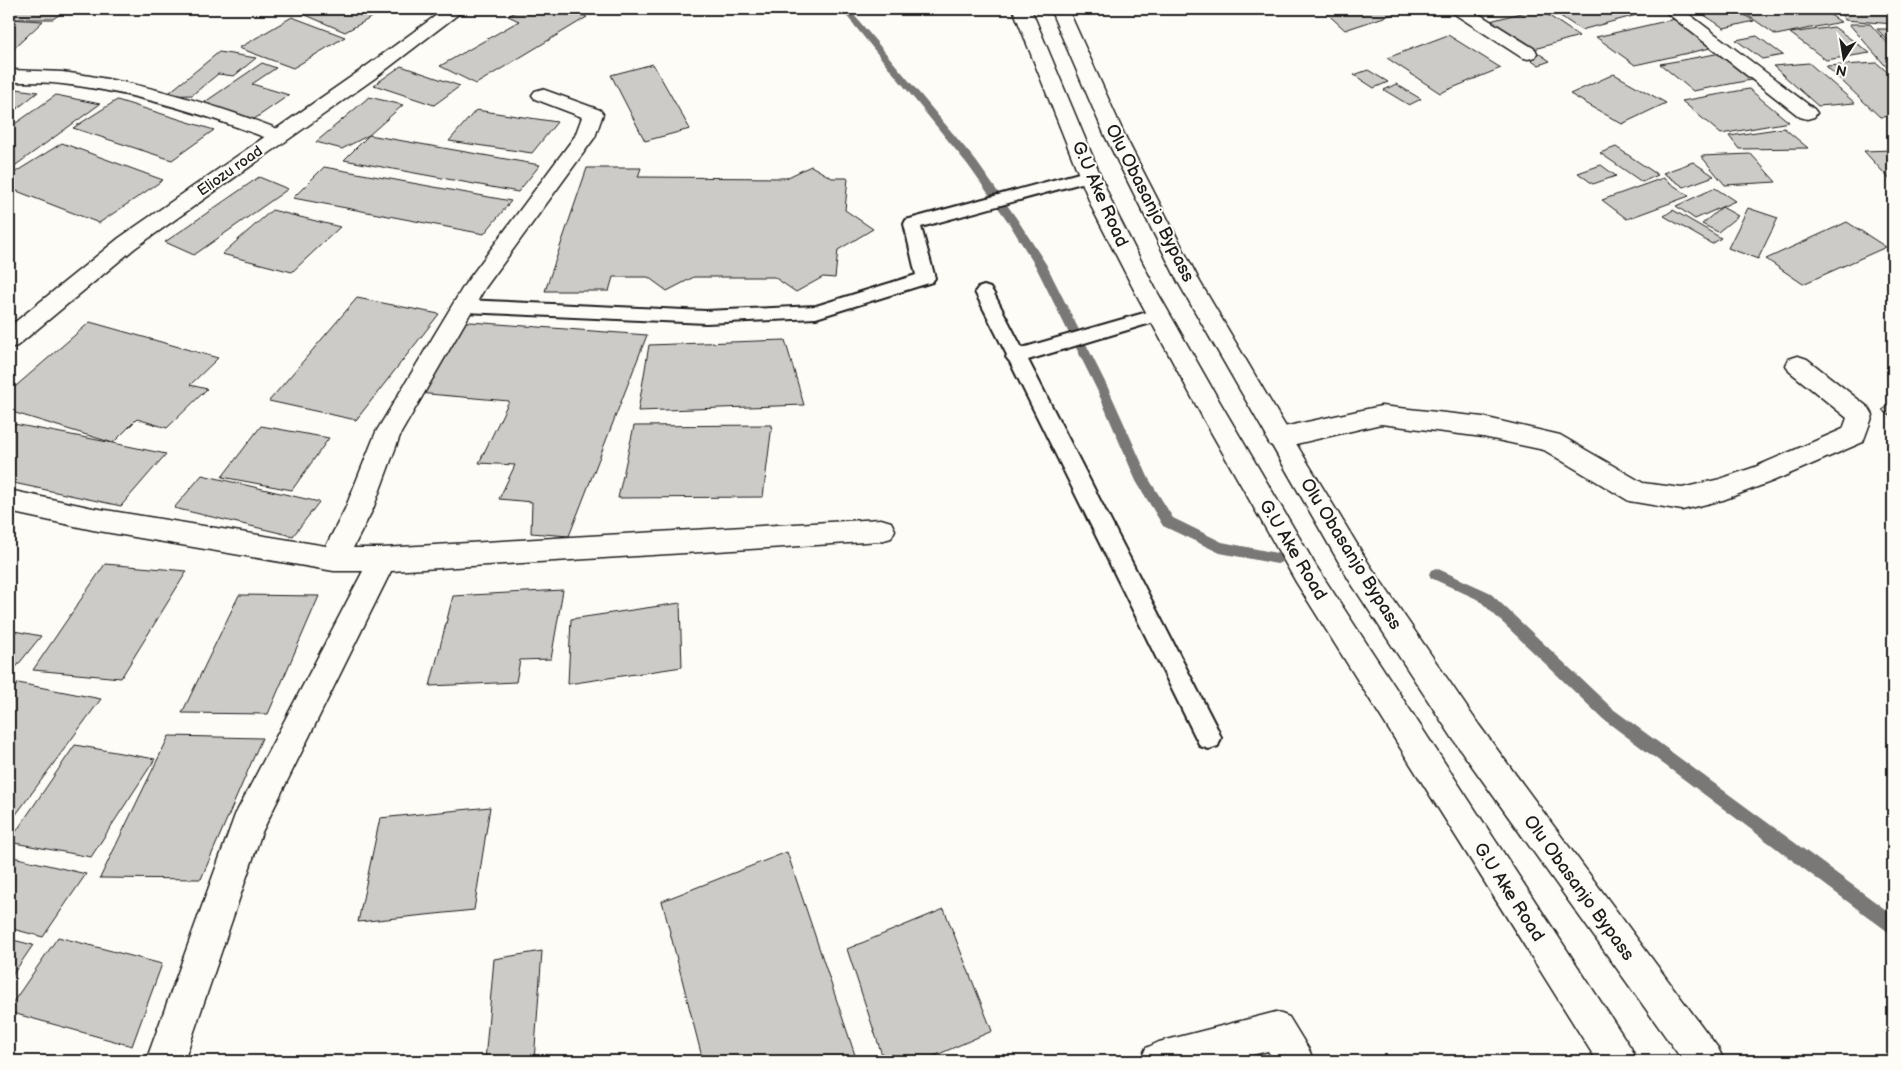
<svg xmlns="http://www.w3.org/2000/svg" width="1902" height="1070" font-family="'Balsamiq Sans',sans-serif">
<style>
.lines{fill:none;stroke-linecap:round;stroke-linejoin:round}
.stream{fill:#797876;fill-rule:evenodd}
.building{fill:#cccbc8;stroke:#1c1c1c}
.lane-casing{stroke:#1c1c1c;stroke-width:4}
.street-casing{stroke:#1c1c1c;stroke-width:3}
.secondary-casing{stroke:#1c1c1c;stroke-width:3}
.lane{fill:#fdfcf7;fill-rule:evenodd}
.street{fill:#fdfcf7;fill-rule:evenodd}
.secondary{fill:#fdfcf7;fill-rule:evenodd}
.labels{text-anchor:middle;dominant-baseline:central;stroke-width:4;stroke-linejoin:round;paint-order:stroke}
.far-street-label{font-size:15px;fill:#1c1c1c;stroke:#fdfcf7}
.street-label{font-size:18px;fill:#1c1c1c;stroke:#fdfcf7}
</style>
<rect width="100%" height="100%" fill="#fdfcf7"/>
<filter id="ink" filterUnits="userSpaceOnUse"><feTurbulence type="fractalNoise" baseFrequency=".02" numOctaves="2"/><feDisplacementMap in="SourceGraphic" scale="10" xChannelSelector="R" yChannelSelector="G"/><feConvolveMatrix kernelMatrix="1 2 1 2 8 2 1 2 1" color-interpolation-filters="sRGB"/></filter>
<g filter="url(#ink)">
<g class="lines">
<g class="stream">
<polygon points="841,9 849,9 976,161 1017,219 1046,264 1109,390 1149,479 1173,518 1222,542 1282,554 1284,558 1282,562 1277,564 1220,553 1163,526 1136,481 1097,390 1036,267 1009,223 968,165"/>
<polygon points="1436,568 1489,592 1613,709 1893,915 1893,934 1887,931 1603,719 1479,600 1431,578 1429,574 1431,570"/>
</g>
</g>
<g class="building">
<polygon points="9,9 67,9 53,19 9,19"/>
<polygon points="292,9 387,9 345,32"/>
<polygon points="521,9 566,9 587,17 476,84 440,66 519,21 508,16"/>
<polygon points="1322,9 1390,9 1396,13 1345,30"/>
<polygon points="1536,9 1539,9 1579,36 1531,50 1490,21"/>
<polygon points="1550,9 1638,9 1644,13 1581,30"/>
<polygon points="1695,9 1735,9 1754,21 1724,28"/>
<polygon points="1739,9 1821,9 1841,22 1776,35"/>
<polygon points="1838,9 1893,10 1893,24 1845,20"/>
<polygon points="292,17 345,37 293,68 239,48"/>
<polygon points="9,19 43,21 9,53"/>
<polygon points="1675,19 1715,47 1635,65 1596,37"/>
<polygon points="1849,24 1870,24 1893,49 1893,71 1890,71"/>
<polygon points="1834,27 1870,53 1826,60 1790,33"/>
<polygon points="1877,29 1893,29 1893,46"/>
<polygon points="1448,35 1501,68 1440,93 1387,58"/>
<polygon points="1757,36 1783,55 1762,59 1736,40"/>
<polygon points="219,52 256,58 234,76 218,74 192,95 165,96"/>
<polygon points="1538,53 1550,61 1539,65 1526,56"/>
<polygon points="1721,53 1756,79 1693,91 1660,64"/>
<polygon points="262,63 276,68 252,84 289,95 250,122 199,106"/>
<polygon points="1809,63 1855,103 1818,106 1773,66"/>
<polygon points="1877,63 1893,77 1893,116 1880,117 1826,66"/>
<polygon points="653,64 690,129 645,141 611,75"/>
<polygon points="401,66 460,86 434,105 374,85"/>
<polygon points="1368,70 1388,82 1374,88 1354,75"/>
<polygon points="1614,74 1666,103 1622,124 1570,94"/>
<polygon points="1396,84 1421,99 1409,105 1384,90"/>
<polygon points="9,88 38,92 9,115"/>
<polygon points="1749,89 1789,122 1721,134 1682,101"/>
<polygon points="56,95 100,104 9,170 9,128"/>
<polygon points="369,97 403,105 369,135 342,149 316,142"/>
<polygon points="117,100 214,130 172,160 73,128"/>
<polygon points="476,110 557,122 532,153 449,141"/>
<polygon points="1784,128 1808,148 1739,149 1729,136"/>
<polygon points="369,135 540,165 518,192 344,160"/>
<polygon points="62,143 163,180 99,223 9,188 9,176"/>
<polygon points="1616,147 1658,175 1642,182 1600,153"/>
<polygon points="1893,150 1893,183 1864,151"/>
<polygon points="1751,154 1776,182 1725,185 1701,156"/>
<polygon points="1693,162 1714,176 1684,187 1663,173"/>
<polygon points="1601,165 1616,176 1593,184 1578,173"/>
<polygon points="811,166 832,178 848,178 845,210 873,229 838,250 835,278 823,277 796,292 774,277 694,277 667,291 648,277 613,277 609,291 545,291 587,168 641,168 638,177 786,178"/>
<polygon points="324,167 511,201 484,234 293,198"/>
<polygon points="259,177 288,189 194,255 165,242"/>
<polygon points="1663,178 1689,196 1627,219 1602,200"/>
<polygon points="1715,188 1735,201 1695,219 1676,206"/>
<polygon points="1722,207 1738,216 1718,232 1702,224"/>
<polygon points="1748,208 1778,218 1758,259 1728,248"/>
<polygon points="272,210 340,227 292,272 222,254"/>
<polygon points="1673,210 1721,238 1712,244 1664,216"/>
<polygon points="1847,222 1886,247 1803,284 1766,259"/>
<polygon points="357,298 439,314 356,420 269,401"/>
<polygon points="457,321 647,335 569,536 531,533 532,502 499,499 515,465 479,463 509,401 417,393"/>
<polygon points="90,322 218,358 190,385 207,389 167,428 137,419 113,443 9,411 9,392"/>
<polygon points="785,340 804,405 638,411 649,345"/>
<polygon points="1890,405 1893,407 1893,418 1882,410"/>
<polygon points="14,424 113,443 166,454 121,506 9,482 9,429"/>
<polygon points="772,425 763,497 618,498 634,426"/>
<polygon points="261,426 329,438 292,490 222,477"/>
<polygon points="202,475 319,502 293,536 174,508"/>
<polygon points="105,564 187,571 121,678 33,670"/>
<polygon points="563,590 551,659 520,660 516,682 430,686 453,596"/>
<polygon points="239,595 319,596 268,714 182,713"/>
<polygon points="680,603 682,667 568,684 571,619"/>
<polygon points="9,630 41,636 9,676"/>
<polygon points="18,683 101,699 9,824 9,696"/>
<polygon points="169,736 262,738 201,879 100,878"/>
<polygon points="75,745 155,759 91,857 9,842"/>
<polygon points="490,807 474,910 358,922 380,818"/>
<polygon points="787,852 857,1061 703,1061 662,901"/>
<polygon points="9,856 86,874 43,937 9,928"/>
<polygon points="944,909 992,1031 923,1061 884,1061 847,949"/>
<polygon points="58,937 162,964 132,1046 9,1012 9,1008"/>
<polygon points="9,939 33,945 9,980"/>
<polygon points="542,951 534,1061 485,1061 494,959"/>
</g>
<g class="lines">
<g class="lane-casing">
<g id="lane">
<polygon points="1090,170 1096,171 1098,175 1096,179 921,227 935,278 932,282 816,318 706,323 464,312 458,310 455,306 458,302 464,300 706,311 816,306 916,275 904,224 906,220"/>
<polygon points="984,286 990,288 993,292 1022,348 1158,309 1164,311 1167,315 1164,319 1028,360 1218,730 1221,738 1218,746 1209,749 1200,746 1010,362 1006,357 1007,355 975,292 978,288"/>
</g>
</g>
<g class="street-casing">
<g id="street">
<polygon points="1450,9 1471,9 1535,49 1537,53 1535,57 1528,59 1521,57 1453,13"/>
<polygon points="1662,9 1682,9 1814,109 1817,113 1814,117 1807,119 1800,117"/>
<path d="M 12,70 C 29,71 45,71 62,72 C 138,81 214,104 286,132 L 289,136 L 286,140 L 279,142 L 272,140 C 204,114 134,92 62,84 C 45,82 29,82 12,82 L 9,81 L 9,71 Z"/>
<polygon points="542,89 600,110 603,114 595,137 485,288 401,433 373,509 353,548 383,548 881,519 891,522 895,530 891,538 881,541 391,571 262,832 184,1061 146,1061 235,815 363,571 334,571 93,530 9,512 9,490 93,508 326,546 345,509 376,432 465,284 575,136 582,117 535,99 532,95 535,91"/>
<polygon points="1798,356 1807,359 1869,408 1873,415 1863,442 1773,481 1723,500 1682,510 1629,501 1544,450 1483,437 1381,424 1279,448 1270,445 1266,438 1270,431 1279,428 1381,406 1483,417 1560,435 1643,483 1682,488 1720,479 1755,467 1843,429 1847,418 1789,371 1786,365 1789,359"/>
<polygon points="1276,1012 1289,1017 1308,1048 1314,1061 1274,1061 1268,1051 1228,1061 1140,1061 1146,1048 1159,1042"/>
</g>
</g>
<g class="secondary-casing">
<g id="secondary">
<polygon points="445,9 465,9 375,78 135,248 17,346 9,348 9,327 119,238 361,70"/>
<polygon points="1013,9 1031,9 1115,210 1155,288 1221,404 1316,566 1631,1048 1637,1061 1597,1061 1296,582 1203,418 1133,288 1093,210"/>
<polygon points="1050,9 1068,9 1125,136 1200,282 1269,399 1369,564 1479,725 1718,1048 1724,1061 1683,1061 1457,745 1349,580 1178,282 1105,136"/>
</g>
</g>
<use href="#lane" class="lane"/>
<use href="#street" class="street"/>
<use href="#secondary" class="secondary"/>
</g>
</g>
<g class="labels">
<g class="far-street-label">
<text transform="translate(230 171) rotate(-35)">Eliozu road</text>
</g>
<g class="street-label">
<text transform="translate(1100 194) rotate(66)">G.U Ake Road</text>
<text transform="translate(1150 203) rotate(63)">Olu Obasanjo Bypass</text>
<text transform="translate(1293 550) rotate(59)">G.U Ake Road</text>
<text transform="translate(1351 554) rotate(58)">Olu Obasanjo Bypass</text>
<text transform="translate(1579 888) rotate(54)">Olu Obasanjo Bypass</text>
<text transform="translate(1509 892) rotate(57)">G.U Ake Road</text>
</g>
</g>
<rect width="1902" height="1070" fill="none" stroke="#fdfcf7" stroke-width="30"/>
<rect x="15" y="15" width="1872" height="1040" fill="none" stroke="#1c1c1c" stroke-width="2" filter="url(#ink)"/>
<g transform="translate(1844 58) rotate(192)" stroke="#fdfcf7" stroke-width="4" paint-order="stroke">
<path d="M0-4L9 19L0 12L-9 19Z" fill="#1c1c1c"/>
<text y="-8" font-size="14" font-weight="bold" text-anchor="middle" fill="#1c1c1c">N</text>
</g>
</svg>
